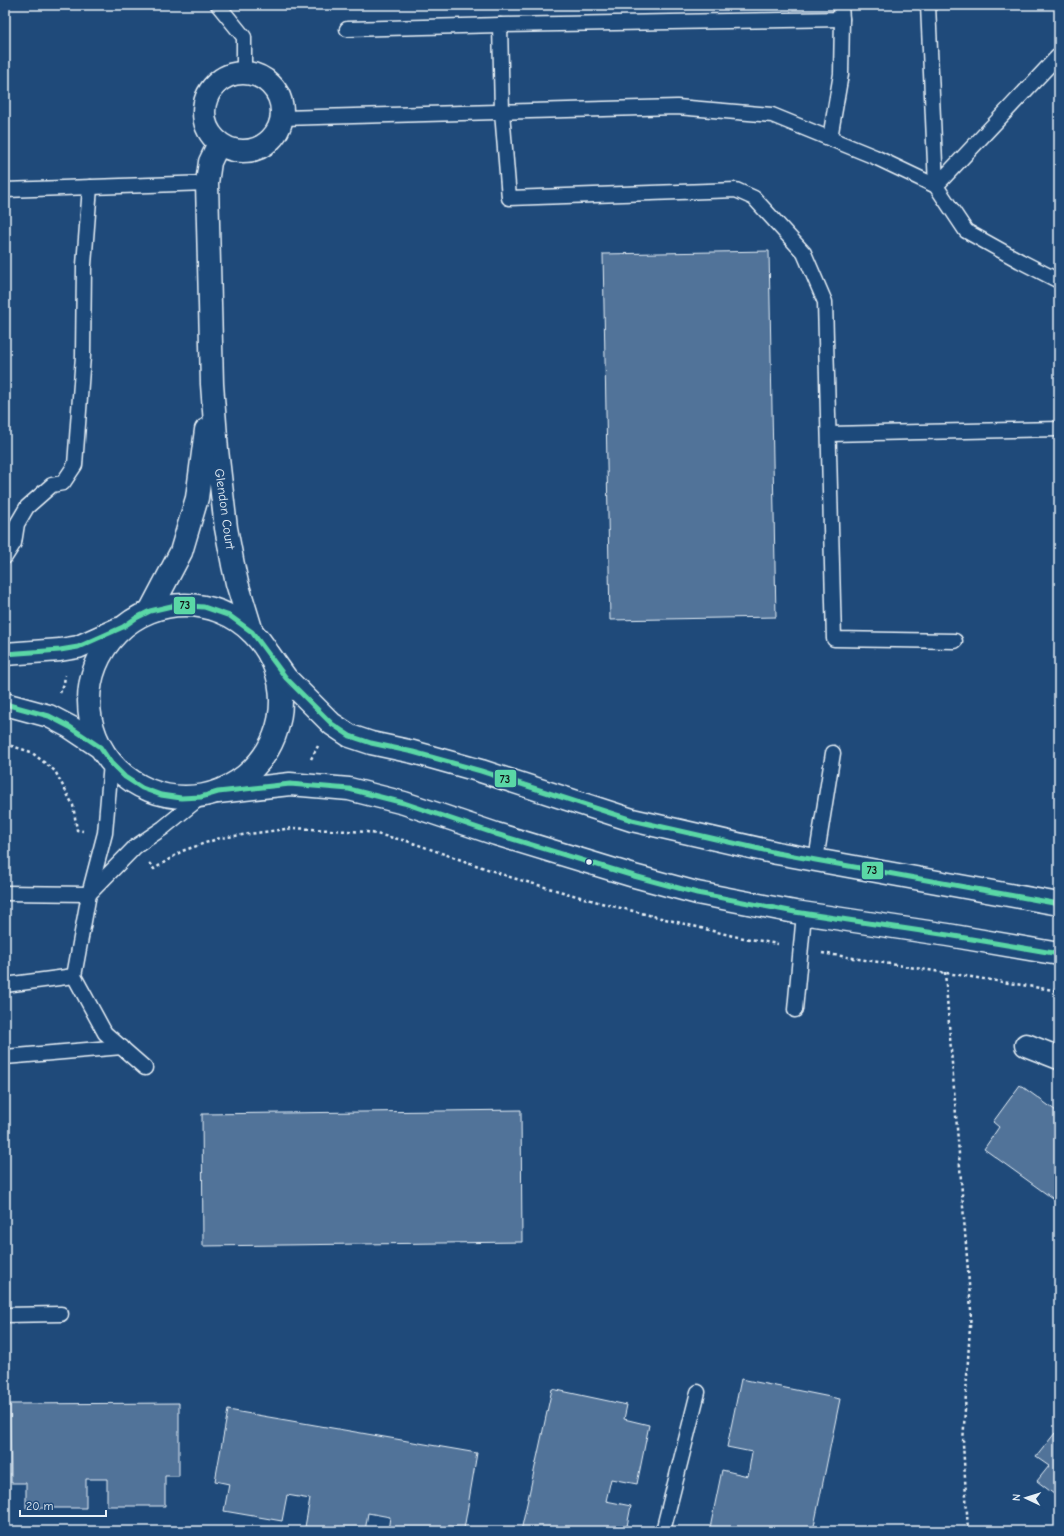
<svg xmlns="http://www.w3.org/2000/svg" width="1064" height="1536" font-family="'Comic Neue',sans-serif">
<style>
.building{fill:#517399;stroke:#e8f1f8}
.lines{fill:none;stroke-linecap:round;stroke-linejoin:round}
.lane-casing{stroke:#e8f1f8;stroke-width:17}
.street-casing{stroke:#e8f1f8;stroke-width:25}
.secondary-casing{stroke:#e8f1f8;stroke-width:25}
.path{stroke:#e8f1f8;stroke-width:2.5;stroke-dasharray:3 3;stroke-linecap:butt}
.lane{stroke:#1f4a7a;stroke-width:14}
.street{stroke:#1f4a7a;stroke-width:22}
.secondary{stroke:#1f4a7a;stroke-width:22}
.bus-1-casing{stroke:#1f4a7a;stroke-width:8}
.bus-1{stroke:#5ad7a6;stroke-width:5}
.bus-dot{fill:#e8f1f8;stroke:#1f4a7a;stroke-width:1.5}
.labels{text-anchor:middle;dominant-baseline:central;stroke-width:4;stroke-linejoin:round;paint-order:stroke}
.street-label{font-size:13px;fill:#e8f1f8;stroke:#1f4a7a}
.line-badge{stroke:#1f4a7a;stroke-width:1.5}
.pale-badge-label{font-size:11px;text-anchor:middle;font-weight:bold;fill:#111}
</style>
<rect width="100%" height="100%" fill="#1f4a7a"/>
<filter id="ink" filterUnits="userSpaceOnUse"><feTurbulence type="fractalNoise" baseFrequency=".025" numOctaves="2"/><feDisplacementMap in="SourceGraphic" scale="8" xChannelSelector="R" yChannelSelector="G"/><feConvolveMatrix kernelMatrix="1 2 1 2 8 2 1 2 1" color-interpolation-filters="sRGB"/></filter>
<g filter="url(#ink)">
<g class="building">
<polygon points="769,251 776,617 610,620 603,254"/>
<polygon points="1020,1085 1059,1113 1059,1203 984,1149 999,1127 993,1122"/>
<polygon points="521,1110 522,1242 203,1246 202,1114"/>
<polygon points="741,1379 840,1399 813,1531 723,1531 710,1528 722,1470 748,1476 752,1452 727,1447"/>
<polygon points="552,1389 627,1405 624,1419 649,1425 637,1484 611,1479 606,1501 631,1506 626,1531 521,1531"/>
<polygon points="179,1403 179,1476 165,1476 165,1506 107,1506 107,1479 86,1479 86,1508 26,1508 26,1483 11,1483 10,1404"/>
<polygon points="228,1410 477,1453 464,1529 449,1526 448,1531 388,1531 390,1517 368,1513 365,1531 329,1531 305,1527 310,1499 287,1495 282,1521 224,1511 229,1484 215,1481"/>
<polygon points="1055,1433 1059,1436 1059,1498 1037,1481 1049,1466 1036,1457"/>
</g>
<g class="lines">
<g class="lane-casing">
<g id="lane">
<polyline points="218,5 244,37 244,73"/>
<polyline points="841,5 842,19 500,25 502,112 509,198 736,190 754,198 804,253 825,302 834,639 955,641"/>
<polyline points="928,5 936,186 1059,55"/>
<polyline points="347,29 500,25"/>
<polyline points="282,118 677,107 772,115 875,157 936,186 966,231 1020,261 1059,281"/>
<polyline points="830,138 841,74 842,19"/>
<polyline points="5,190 207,183"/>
<polyline points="829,434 1059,429"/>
<polyline points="5,557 14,543 17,524 27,507 52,485 63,483 75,465 83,356 84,265 90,187"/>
<polyline points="111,763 105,833 89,894 74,976 105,1033 145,1068"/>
<polyline points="816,860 833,753"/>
<polyline points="5,893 89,894 135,847 163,828 201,797"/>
<polyline points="5,985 74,976"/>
<polyline points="795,1010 804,914"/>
<polyline points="5,1057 122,1047"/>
<polyline points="5,1315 61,1314"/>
<polyline points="663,1531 698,1392"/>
</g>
</g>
<g class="street-casing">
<g id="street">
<circle cx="243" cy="112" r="39"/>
<polyline points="219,143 210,162 207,183 212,384 217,450 226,528 233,565 237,583 252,632"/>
<polyline points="150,611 181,552 197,498 206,430"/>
<polyline points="1026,1045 1059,1058"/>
</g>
</g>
<g class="secondary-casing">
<g id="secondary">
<circle cx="185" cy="701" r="96"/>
<polyline points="5,654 60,650 78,647 118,629"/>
<polyline points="269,654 286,678 332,724 350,736 371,743 413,752 481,771 632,820 777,853 1059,904"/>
<polyline points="5,704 49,716 70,727 100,747"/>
<polyline points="218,792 290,784 349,789 404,803 496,834 634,876 697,893 795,912 948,935 1059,954"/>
</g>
</g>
<g class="path">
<polyline points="60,693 64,684 65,675"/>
<polyline points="5,744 31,752 55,771 73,805 77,830 83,831"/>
<polyline points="311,759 318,746"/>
<polyline points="149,863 154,869 182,851 220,838 293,828 367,832 407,841 513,878 605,904 733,936 778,944"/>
<polyline points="822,953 1059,991"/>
<polyline points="945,972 971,1310 963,1443 968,1531"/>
</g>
<use href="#lane" class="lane"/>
<use href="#street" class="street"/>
<use href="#secondary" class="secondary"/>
<g class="bus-1-casing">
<g id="bus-1">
<polyline points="5,654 60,650 78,647 123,627 136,618 150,611 176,605 204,607 230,616 252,632 286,678 332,724 350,736 371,743 413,752 481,771 632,820 777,853 1059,904"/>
<polyline points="5,704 49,716 70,727 100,747 111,763 125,777 142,788 161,795 181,798 201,797 218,792 290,784 349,789 404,803 496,834 634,876 697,893 795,912 948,935 1059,954"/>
</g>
</g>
<use href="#bus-1" class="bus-1"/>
</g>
</g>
<circle class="bus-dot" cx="589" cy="862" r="3.5"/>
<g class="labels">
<g class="street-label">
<text transform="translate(225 509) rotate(82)">Glendon Court</text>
</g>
</g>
<g class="line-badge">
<rect x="173" y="596" width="23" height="19" rx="4" fill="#5ad7a6"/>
<rect x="494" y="769" width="23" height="19" rx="4" fill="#5ad7a6"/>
<rect x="861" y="861" width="23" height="19" rx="4" fill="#5ad7a6"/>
</g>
<g class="pale-badge-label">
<text x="185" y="609">73</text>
<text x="505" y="783">73</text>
<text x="872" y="874">73</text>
</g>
<rect width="1064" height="1536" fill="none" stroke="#1f4a7a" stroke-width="20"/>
<rect x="10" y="10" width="1044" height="1516" fill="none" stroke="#e8f1f8" stroke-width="1.5" filter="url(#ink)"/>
<g transform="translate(1026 1498) rotate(274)" stroke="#1f4a7a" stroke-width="3" paint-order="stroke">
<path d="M0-3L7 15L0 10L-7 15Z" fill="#e8f1f8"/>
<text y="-6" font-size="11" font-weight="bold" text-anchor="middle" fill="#e8f1f8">N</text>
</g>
<path d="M20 1510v6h86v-6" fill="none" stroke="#e8f1f8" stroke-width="2"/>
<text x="26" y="1510" font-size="12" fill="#e8f1f8" stroke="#1f4a7a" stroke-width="3" paint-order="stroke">20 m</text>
</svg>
